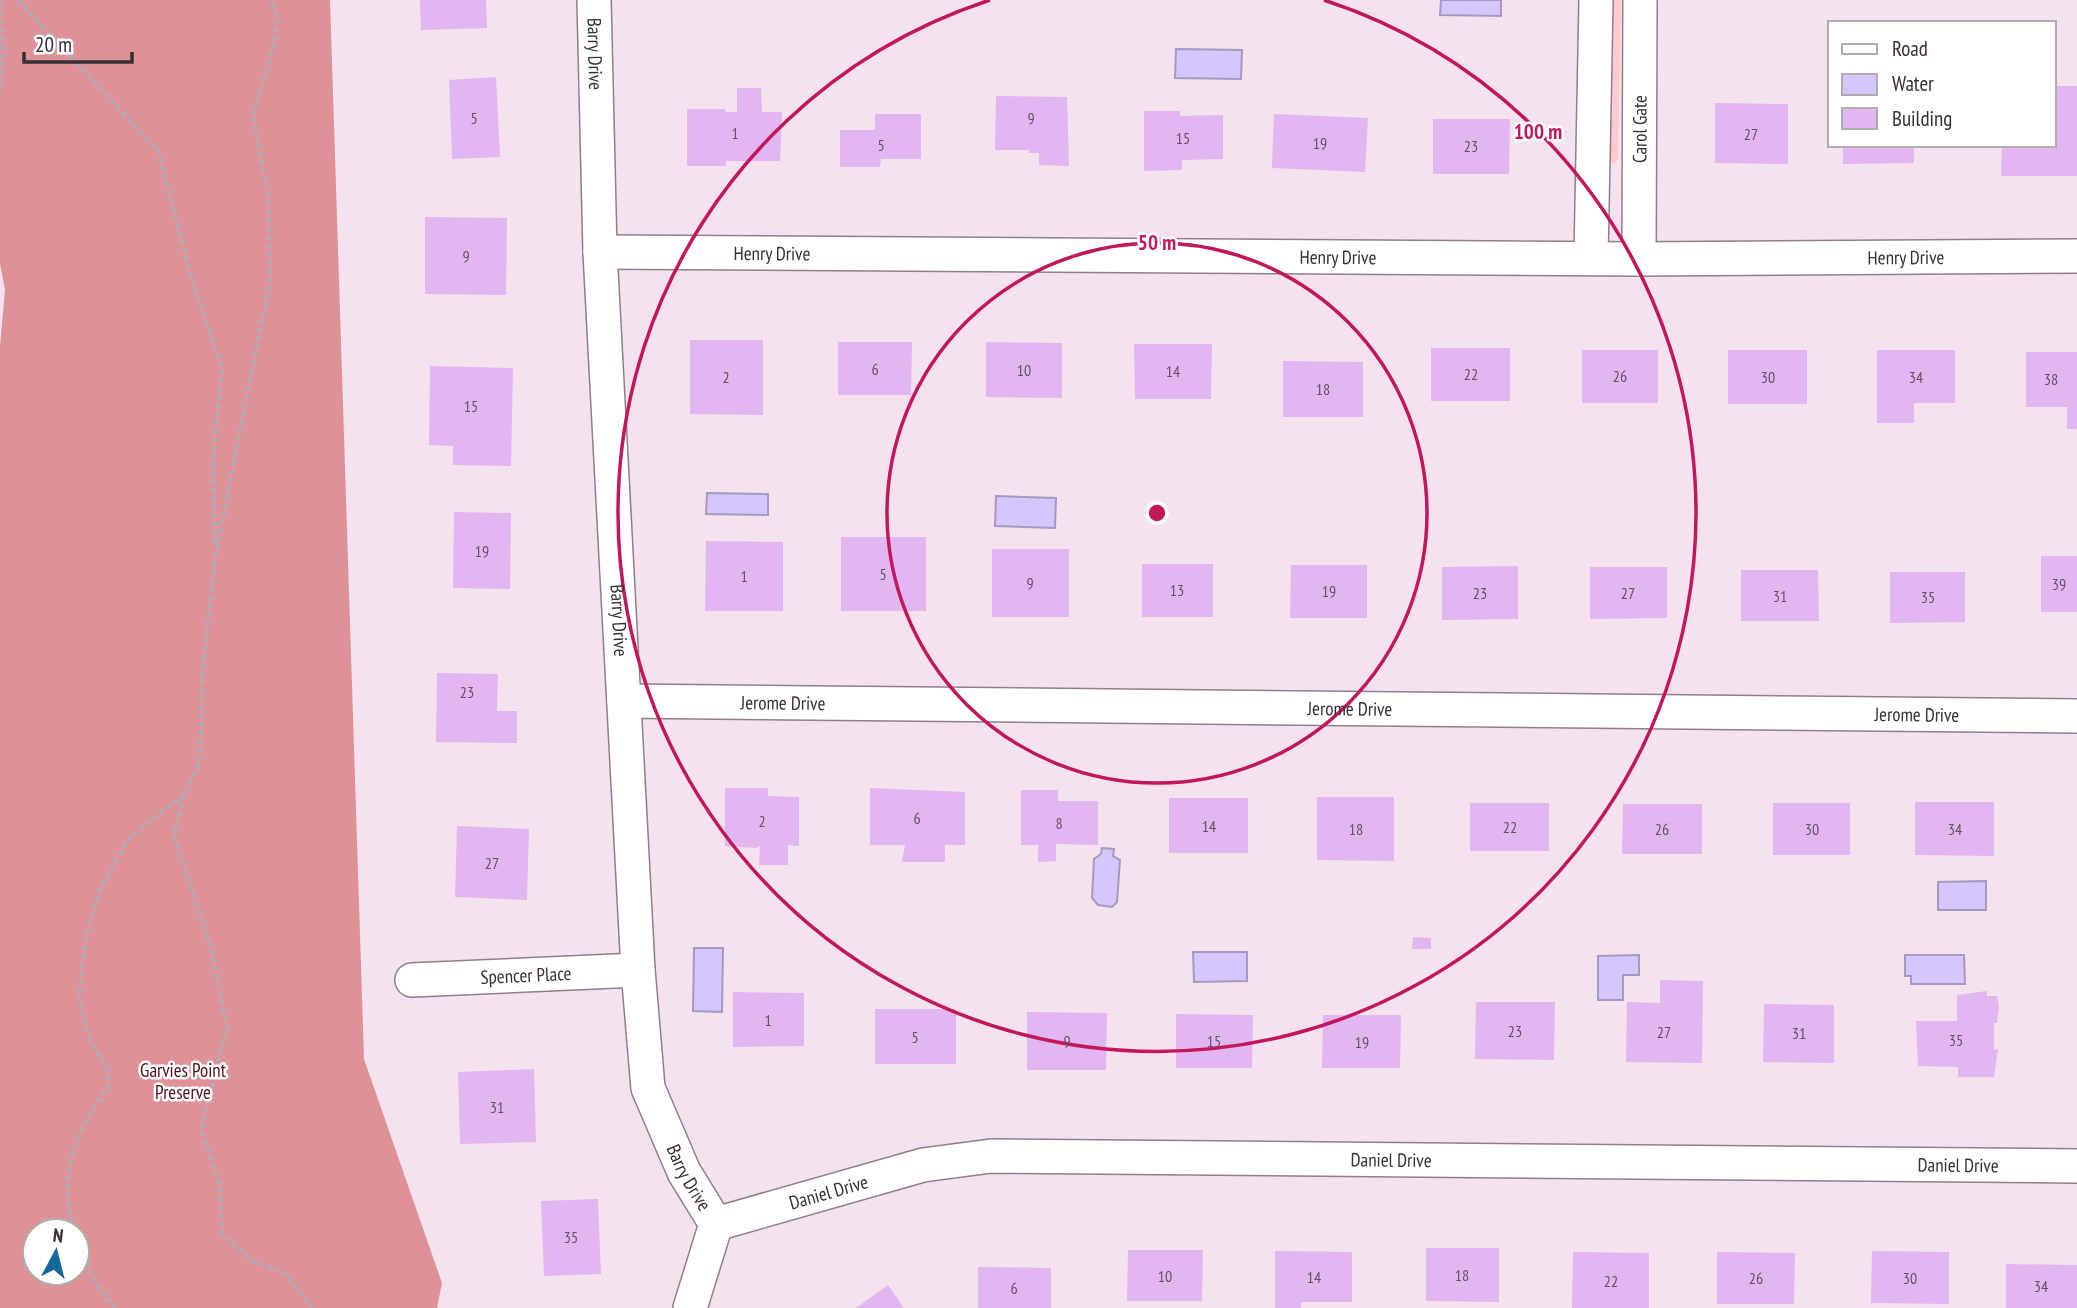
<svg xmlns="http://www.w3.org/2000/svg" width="2077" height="1308" font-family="'PT Sans Narrow',sans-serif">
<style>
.green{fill:#fecacd}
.forest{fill:#de9196;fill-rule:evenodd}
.water{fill:#d5c6fb;stroke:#a599bf;stroke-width:2}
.building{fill:#e2b6f1}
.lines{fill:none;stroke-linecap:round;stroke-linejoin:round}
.street-casing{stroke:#8f7f8a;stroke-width:36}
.path{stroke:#b6a8b2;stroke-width:4.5;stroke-dasharray:5 3.5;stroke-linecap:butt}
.street{stroke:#fff;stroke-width:33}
.ring{fill:none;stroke:#c2185b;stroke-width:3.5}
.labels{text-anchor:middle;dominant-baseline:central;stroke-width:5;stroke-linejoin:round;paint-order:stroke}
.number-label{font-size:16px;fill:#615163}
.street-label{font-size:19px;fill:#362f34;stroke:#fff}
.park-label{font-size:19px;fill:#530e1c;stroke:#fff}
.centre{fill:#c2185b;stroke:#fff;stroke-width:3.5}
.ring-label{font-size:21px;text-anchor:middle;font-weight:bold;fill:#c2185b;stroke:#fff;stroke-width:5;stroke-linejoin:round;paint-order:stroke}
</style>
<rect width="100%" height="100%" fill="#f4e2ef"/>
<polygon class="green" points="1612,0 1621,0 1618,159 1614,164 1610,161"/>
<path class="forest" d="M 0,0 L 330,0 L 364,1059 L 442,1283 L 437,1308 L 0,1308 L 0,346 L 5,290 L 0,264 ZM 35,1231 L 77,1231 L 77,1273 L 35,1273 Z"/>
<g class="water">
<polygon points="1441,0 1501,0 1501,16 1440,15"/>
<polygon points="1176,49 1242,50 1241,79 1175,78"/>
<polygon points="707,493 768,494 768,515 706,514"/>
<polygon points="996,496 1056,498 1055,528 995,526"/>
<polygon points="1102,848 1114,849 1113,856 1120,860 1117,902 1112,907 1098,905 1092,898 1094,859 1101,854"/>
<polygon points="1986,881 1986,910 1938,910 1938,882"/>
<polygon points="694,948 723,948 722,1012 693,1011"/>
<polygon points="1193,952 1247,952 1247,981 1194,982"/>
<polygon points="1639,955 1639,975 1623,975 1623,1000 1598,1000 1598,956"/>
<polygon points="1905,955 1964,955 1965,984 1911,984 1911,976 1905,976"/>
</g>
<g class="building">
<polygon points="420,0 486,0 487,28 421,30"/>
<polygon points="496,77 500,157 452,159 449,80"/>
<polygon points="2054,86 2077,86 2077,176 2001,176 2002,145 2054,145"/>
<polygon points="737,88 761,88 762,112 782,112 780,161 726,161 726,166 687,166 687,109 725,109 726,112 737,112"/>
<polygon points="996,96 1067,97 1069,166 1039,165 1039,153 1029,153 1029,150 995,150"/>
<polygon points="1715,103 1788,104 1788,164 1715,163"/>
<polygon points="1144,111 1180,111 1180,116 1223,115 1223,159 1182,160 1182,170 1144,171"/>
<polygon points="875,114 921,114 921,159 881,159 880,167 840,167 840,130 875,130"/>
<polygon points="1274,114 1368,118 1365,172 1272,168"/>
<polygon points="1433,119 1510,119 1509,174 1433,174"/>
<polygon points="1843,145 1914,145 1914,163 1843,164"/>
<polygon points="425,217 507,218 506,295 425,294"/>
<polygon points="690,340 763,340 763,415 690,414"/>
<polygon points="838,342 912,342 911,395 838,395"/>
<polygon points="986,342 1062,343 1062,398 986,397"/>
<polygon points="1134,344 1212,344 1211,399 1135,399"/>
<rect x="1431" y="348" width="79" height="53"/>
<rect x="1582" y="350" width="76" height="53"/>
<rect x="1728" y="350" width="79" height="54"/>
<polygon points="1877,350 1955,350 1955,403 1914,403 1914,423 1877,423"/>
<polygon points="2026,352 2077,352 2077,429 2067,429 2067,407 2026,407"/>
<polygon points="1283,361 1363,362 1363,417 1283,417"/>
<polygon points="430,366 513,368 511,466 453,465 453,446 429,445"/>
<polygon points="454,512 511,513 510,589 453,588"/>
<rect x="841" y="537" width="85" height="74"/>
<polygon points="706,541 783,542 783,611 705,611"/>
<rect x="992" y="549" width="77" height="68"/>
<rect x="2041" y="556" width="36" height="56"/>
<rect x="1142" y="564" width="71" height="53"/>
<polygon points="1291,565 1367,565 1367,618 1290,618"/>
<polygon points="1518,566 1518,619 1442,620 1442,567"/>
<polygon points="1590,567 1667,567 1667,618 1590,619"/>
<polygon points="1741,570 1818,570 1819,621 1741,621"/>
<polygon points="1890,572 1965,572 1965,622 1890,623"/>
<polygon points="437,673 498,674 497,711 517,711 517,743 436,742"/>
<polygon points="725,788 768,788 768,796 799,797 799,846 788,845 788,865 759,865 760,846 756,848 725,846"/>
<polygon points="870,788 965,792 965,845 945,845 945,862 902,862 905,845 870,845"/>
<polygon points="1021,790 1058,790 1058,801 1098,801 1098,845 1056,844 1056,861 1038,862 1038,845 1021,845"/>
<polygon points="1317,797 1394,797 1394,861 1317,860"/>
<rect x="1169" y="798" width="79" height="55"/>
<polygon points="1915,802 1994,802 1994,856 1915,855"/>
<rect x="1470" y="803" width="79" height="48"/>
<rect x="1773" y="803" width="77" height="52"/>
<polygon points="1623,804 1702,804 1702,854 1622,854"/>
<polygon points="457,826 529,829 527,900 455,897"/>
<polygon points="1413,937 1431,938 1431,949 1412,949"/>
<polygon points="1660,980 1703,981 1702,1063 1626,1062 1627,1002 1660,1003"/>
<polygon points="1987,991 1987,996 1997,996 1999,1006 1997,1023 1994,1023 1994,1050 1998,1049 1994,1077 1958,1077 1958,1067 1918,1066 1916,1021 1957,1021 1957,995"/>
<polygon points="733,992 804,993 804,1046 733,1047"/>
<polygon points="1476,1002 1555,1002 1554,1060 1475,1059"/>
<polygon points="1764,1004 1834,1005 1834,1063 1763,1062"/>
<rect x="875" y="1009" width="81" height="55"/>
<polygon points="1027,1012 1107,1013 1106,1070 1027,1070"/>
<polygon points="1176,1014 1253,1015 1252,1068 1176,1068"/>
<polygon points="1323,1015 1401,1015 1400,1068 1322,1068"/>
<polygon points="534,1069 536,1142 460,1144 458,1072"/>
<polygon points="598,1199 601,1274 544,1276 541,1201"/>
<polygon points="1426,1248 1499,1248 1499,1302 1426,1301"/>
<polygon points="1128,1250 1203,1250 1202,1301 1127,1301"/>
<polygon points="1275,1251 1352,1252 1352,1302 1301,1302 1301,1308 1275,1308"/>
<polygon points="1872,1251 1949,1252 1949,1304 1871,1303"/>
<polygon points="1573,1252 1649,1253 1649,1308 1572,1308"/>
<polygon points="1717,1252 1795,1253 1794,1304 1717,1304"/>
<polygon points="2006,1264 2077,1265 2077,1308 2006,1308"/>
<polygon points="978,1267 1051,1268 1051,1308 978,1308"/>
<polygon points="888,1285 904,1308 856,1308"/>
</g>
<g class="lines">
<g class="street-casing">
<g id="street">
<path id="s1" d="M 594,0 L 600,252 L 638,970 L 648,1088 L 684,1172 L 716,1224"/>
<path id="s2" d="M 600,252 L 1639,259 L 2077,256"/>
<polyline points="1591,258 1596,0"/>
<path id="s3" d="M 1639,259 L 1640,0"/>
<path id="s4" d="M 624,701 L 2077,716"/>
<path id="s5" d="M 412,980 L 638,970"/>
<path id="s6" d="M 716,1224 L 923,1165 L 991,1156 L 2077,1166"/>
<polyline points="690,1308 716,1224"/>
</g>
</g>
<g class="path">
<polyline points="18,0 158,151 193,283 222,368 213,459 215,546"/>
<polyline points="0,2 3,49 0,90"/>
<polyline points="184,795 174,836 211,948 227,1027 201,1130 219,1183 222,1233 251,1260 286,1274 312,1308"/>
<path d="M 74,1231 C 57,1175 75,1133 108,1087 L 107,1069 L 90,1039 L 79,1000 L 85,941 L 99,891 L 128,839 L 184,795 L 200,762 L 202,677 L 215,558 L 270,279 L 268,193 L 253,117 L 274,44 L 278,16 L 270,0"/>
<polyline points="77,1238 95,1282 115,1308"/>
</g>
<use href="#street" class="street"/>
</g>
<g class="ring">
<circle cx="1157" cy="513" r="270"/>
<path d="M1324 0A539 539 0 1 1 990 0"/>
</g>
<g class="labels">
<g class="number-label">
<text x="474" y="118">5</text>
<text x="1031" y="118">9</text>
<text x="735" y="133">1</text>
<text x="1751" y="134">27</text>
<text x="1183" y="138">15</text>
<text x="1320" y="143">19</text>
<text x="881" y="145">5</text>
<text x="1471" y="146">23</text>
<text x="466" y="256">9</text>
<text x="875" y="369">6</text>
<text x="1024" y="370">10</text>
<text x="1173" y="371">14</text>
<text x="1471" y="374">22</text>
<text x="1620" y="376">26</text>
<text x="726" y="377">2</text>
<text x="1768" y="377">30</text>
<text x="1916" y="377">34</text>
<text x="2051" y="379">38</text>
<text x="1323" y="389">18</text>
<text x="471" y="406">15</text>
<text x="482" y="551">19</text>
<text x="883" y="574">5</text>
<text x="744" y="576">1</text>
<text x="1030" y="583">9</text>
<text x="2059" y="584">39</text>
<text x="1177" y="590">13</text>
<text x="1329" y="591">19</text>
<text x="1480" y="593">23</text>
<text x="1628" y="593">27</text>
<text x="1780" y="596">31</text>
<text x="1928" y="597">35</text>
<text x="467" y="692">23</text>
<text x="917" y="818">6</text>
<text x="762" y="821">2</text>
<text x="1059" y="823">8</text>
<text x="1209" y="826">14</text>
<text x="1510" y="827">22</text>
<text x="1356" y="829">18</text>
<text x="1662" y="829">26</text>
<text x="1812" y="829">30</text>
<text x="1955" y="829">34</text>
<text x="492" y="863">27</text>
<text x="768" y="1020">1</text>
<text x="1515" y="1031">23</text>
<text x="1664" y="1032">27</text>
<text x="1799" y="1033">31</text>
<text x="915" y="1037">5</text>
<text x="1956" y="1040">35</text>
<text x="1067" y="1041">9</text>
<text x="1214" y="1041">15</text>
<text x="1362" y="1042">19</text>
<text x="497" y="1107">31</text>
<text x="571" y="1237">35</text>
<text x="1462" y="1275">18</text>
<text x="1165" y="1276">10</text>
<text x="1314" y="1277">14</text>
<text x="1756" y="1278">26</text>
<text x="1910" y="1278">30</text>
<text x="1611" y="1281">22</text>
<text x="2041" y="1286">34</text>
<text x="1014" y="1288">6</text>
</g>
<g class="street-label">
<text stroke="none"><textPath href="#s1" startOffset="54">Barry Drive</textPath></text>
<text stroke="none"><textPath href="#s3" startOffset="130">Carol Gate</textPath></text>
<text stroke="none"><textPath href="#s2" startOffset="172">Henry Drive</textPath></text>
<text stroke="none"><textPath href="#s2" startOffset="738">Henry Drive</textPath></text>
<text stroke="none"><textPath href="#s2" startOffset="1306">Henry Drive</textPath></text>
<text stroke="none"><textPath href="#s1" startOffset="621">Barry Drive</textPath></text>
<text stroke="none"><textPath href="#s4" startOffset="159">Jerome Drive</textPath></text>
<text stroke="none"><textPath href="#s4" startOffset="726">Jerome Drive</textPath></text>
<text stroke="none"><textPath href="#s4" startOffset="1293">Jerome Drive</textPath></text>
<text stroke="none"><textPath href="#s5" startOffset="114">Spencer Place</textPath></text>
<text stroke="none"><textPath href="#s6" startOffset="684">Daniel Drive</textPath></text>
<text stroke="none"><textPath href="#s6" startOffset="1251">Daniel Drive</textPath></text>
<text stroke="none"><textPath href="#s1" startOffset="1188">Barry Drive</textPath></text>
<text stroke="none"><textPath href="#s6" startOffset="117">Daniel Drive</textPath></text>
</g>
<g class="park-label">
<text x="183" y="1070">Garvies Point<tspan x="183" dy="22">Preserve</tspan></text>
</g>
</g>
<circle cx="1157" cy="513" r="10" class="centre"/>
<g class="ring-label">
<text x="1538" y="139">100 m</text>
<text x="1157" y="250">50 m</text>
</g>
<rect x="1828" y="21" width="228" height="126" fill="#ffffff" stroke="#afacae" stroke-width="2"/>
<rect x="1842" y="44" width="35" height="10" fill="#ffffff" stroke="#afacae" stroke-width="2"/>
<text x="1892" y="56" font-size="21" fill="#362f34">Road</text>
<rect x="1842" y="74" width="35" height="21" fill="#d5c6fb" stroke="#afacae" stroke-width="2"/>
<text x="1892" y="91" font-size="21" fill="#362f34">Water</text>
<rect x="1842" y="108" width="35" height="21" fill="#e2b6f1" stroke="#afacae" stroke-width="2"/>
<text x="1892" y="126" font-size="21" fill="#362f34">Building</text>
<g transform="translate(56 1252) rotate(7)"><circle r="33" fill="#ffffff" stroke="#afacae" stroke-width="2"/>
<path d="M0-5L12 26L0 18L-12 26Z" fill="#15699a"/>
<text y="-10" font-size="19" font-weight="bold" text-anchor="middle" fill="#362f34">N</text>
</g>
<path d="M24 52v10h108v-10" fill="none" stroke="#362f34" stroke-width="3.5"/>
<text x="35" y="52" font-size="21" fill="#362f34" stroke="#ffffff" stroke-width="5" paint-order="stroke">20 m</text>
</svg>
